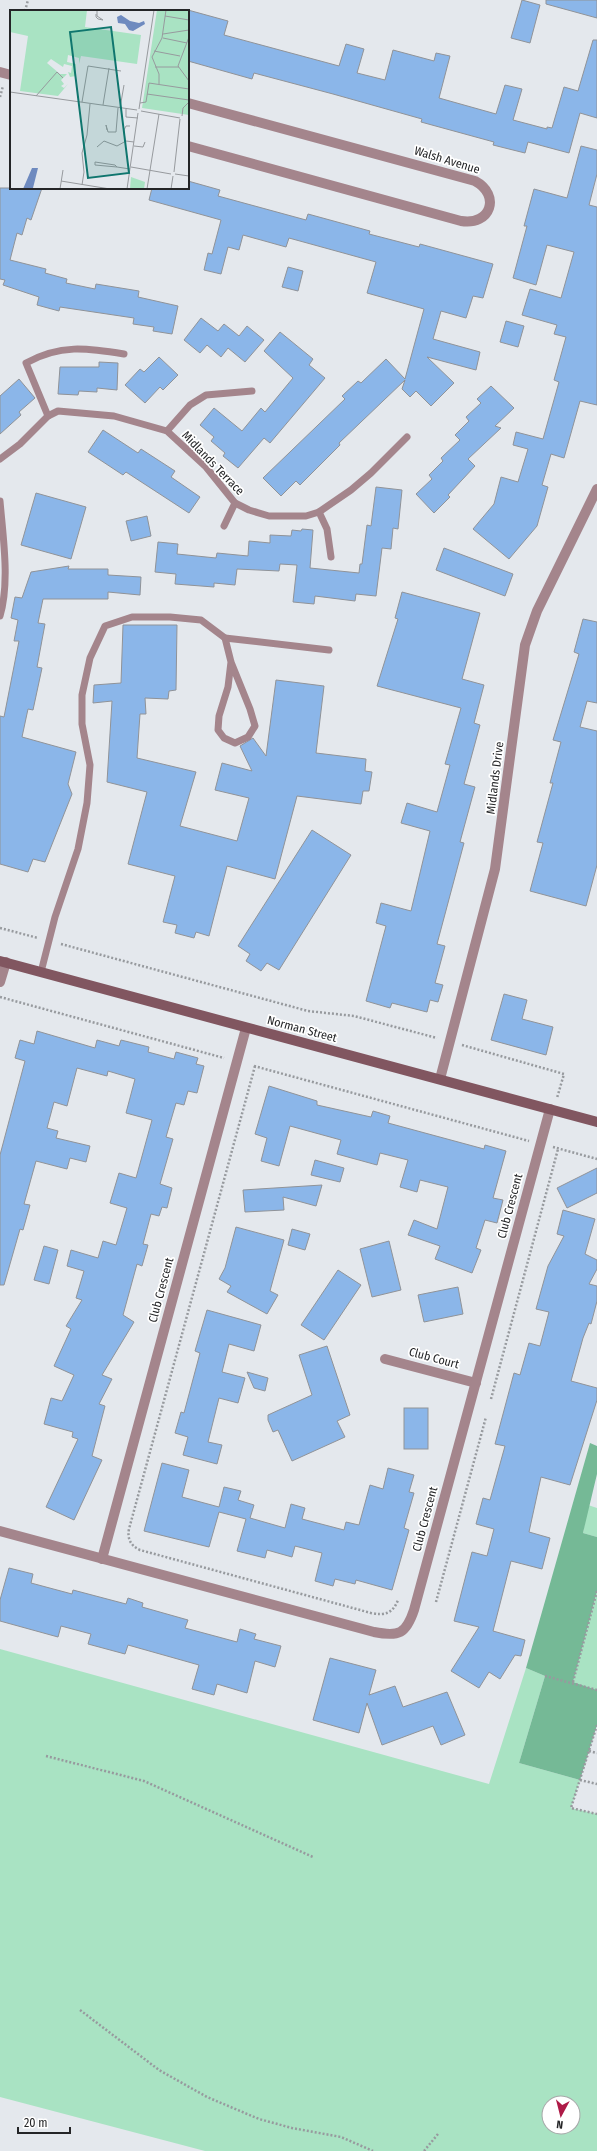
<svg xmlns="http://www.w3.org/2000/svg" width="597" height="2151" font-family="'Fira Sans Condensed',sans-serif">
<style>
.green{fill:#a9e3c3;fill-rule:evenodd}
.forest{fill:#75b996}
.building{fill:#8bb6e9;stroke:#909398}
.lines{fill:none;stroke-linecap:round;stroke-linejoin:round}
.path{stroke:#979a9e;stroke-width:2.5;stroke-dasharray:2 2;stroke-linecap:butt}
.lane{stroke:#a4858c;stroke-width:7}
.street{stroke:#a4858c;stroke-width:10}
.secondary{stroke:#815660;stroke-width:10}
.labels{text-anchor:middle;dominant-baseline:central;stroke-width:3.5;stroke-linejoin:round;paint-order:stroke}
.street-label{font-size:12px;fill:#242527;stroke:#fff}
.inset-road{fill:none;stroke:#979a9e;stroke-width:1}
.view{fill:#0f766e;fill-opacity:0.15;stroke:#0f766e;stroke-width:2}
.inset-edge{fill:none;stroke:#242527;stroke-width:2}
</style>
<rect width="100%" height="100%" fill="#e4e8ed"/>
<g class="green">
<polygon points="588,1505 597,1508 597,1537 583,1533"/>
<polygon points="597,1591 597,1690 573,1682"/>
<path d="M 0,1649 L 489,1784 L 526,1668 L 545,1676 L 519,1763 L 580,1780 L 571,1808 L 597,1814 L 597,2151 L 205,2151 L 0,2097 ZM 549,2103 L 573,2103 L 573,2127 L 549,2127 Z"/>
</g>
<polygon class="forest" points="590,1443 597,1446 597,1474 583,1533 597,1537 597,1591 573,1682 597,1690 597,1725 580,1780 519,1763 545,1676 526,1668"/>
<g class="building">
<polygon points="522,0 540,5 530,43 511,38"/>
<polygon points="546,0 597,0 597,18 546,4"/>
<polygon points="188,10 228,21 224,35 339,66 346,44 364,49 357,73 385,80 393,50 434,61 436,53 450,56 439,98 496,114 505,85 522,89 513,120 547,129 547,127 552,128 564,87 578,91 593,40 597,40 597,118 580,113 569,153 528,142 525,153 493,145 494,142 421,122 422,119 333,94 254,73 252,79 188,61"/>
<polygon points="581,146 597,150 597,174 589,205 597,207 597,405 580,401 564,458 551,454 542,485 548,487 537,526 509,559 473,529 494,504 501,477 518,482 528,449 513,445 516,432 543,439 559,382 554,380 566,337 554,334 557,325 522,315 530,289 561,298 574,252 547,245 536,285 513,278 527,226 524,226 534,189 567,198"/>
<polygon points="188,181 220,190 218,196 306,220 308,214 370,231 369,234 419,247 420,244 493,264 483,298 473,296 466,318 441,311 433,339 480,352 476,370 427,357 454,383 431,406 416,391 410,397 402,389 405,380 339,443 340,445 300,485 296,481 281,496 263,478 345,399 342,396 358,381 361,383 386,359 405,379 424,309 367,293 376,262 289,238 286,247 243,235 239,250 228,247 221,274 204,270 208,253 212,254 221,220 149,200 152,188 188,188"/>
<polygon points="0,188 42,188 31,220 27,218 22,235 17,233 10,260 46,269 45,273 67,279 66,283 95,289 96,284 139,291 138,297 178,306 172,334 153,331 154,327 133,324 134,318 60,307 59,311 37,305 39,297 3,285 5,280 0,279"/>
<polygon points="288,267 303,271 298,291 282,287"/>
<polygon points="201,318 218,331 224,324 239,336 247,326 264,340 245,362 228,348 221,357 207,345 200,353 184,340"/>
<polygon points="506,321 524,326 518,347 500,342"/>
<polygon points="280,332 313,359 309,365 325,378 270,443 264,438 238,468 223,456 225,453 211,441 214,437 200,425 214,408 242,431 261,408 265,412 293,378 264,351"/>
<polygon points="159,357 178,375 163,390 160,387 145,403 125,385 140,369 144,372"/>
<polygon points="99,362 118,363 117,390 97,388 97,392 79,391 78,395 58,394 60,367 99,367"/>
<polygon points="19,379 35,398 19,412 21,415 0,434 0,396"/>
<polygon points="491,386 514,408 495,426 501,428 468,459 475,466 448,495 450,497 434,513 416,494 432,479 429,475 443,461 441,458 460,440 455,435 469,421 466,417 481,403 477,399"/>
<polygon points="103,430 138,453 141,449 175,471 171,477 200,497 189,513 126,472 123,475 88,452"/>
<polygon points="376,487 402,490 398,529 393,528 391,549 382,548 376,596 356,594 355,601 315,596 314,604 293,602 297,565 280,564 279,571 237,569 235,585 214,583 214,587 175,584 176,574 155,572 158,542 178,544 177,554 216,558 217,553 248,556 249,541 270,543 270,535 291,536 292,530 301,531 302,529 313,530 310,568 359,573 360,564 362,564 367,525 371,526"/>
<polygon points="36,493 86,507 71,559 21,545"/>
<polygon points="147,516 151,536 131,541 126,521"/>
<polygon points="444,548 513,574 505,596 436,570"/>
<polygon points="69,566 68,569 108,569 108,575 141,577 140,595 108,592 108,599 43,599 38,623 45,624 37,667 42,668 33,710 28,709 22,737 76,752 68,784 72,794 45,862 33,859 28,872 0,864 0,716 4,717 19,641 14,641 18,620 11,618 15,597 22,598 31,572"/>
<polygon points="402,592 480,613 462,679 484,685 474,723 480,725 464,784 475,787 460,842 464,843 437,944 445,946 435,983 443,985 438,1002 430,1000 427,1012 392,1003 390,1008 366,1001 386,926 376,923 381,903 411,911 430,831 401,823 407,803 437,812 450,765 445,764 461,708 377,686 398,619 395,618"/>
<polygon points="583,619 597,622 597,703 587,701 580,727 597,731 597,865 586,906 530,891 543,843 537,842 553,783 550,783 561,742 553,740 579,654 574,652"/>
<polygon points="123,625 177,625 176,690 169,691 168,699 145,698 146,714 140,714 137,758 196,772 180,826 237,841 249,798 215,790 222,763 252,771 240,746 253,738 266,756 276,680 324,686 316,753 366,759 365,771 372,772 369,791 363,791 361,804 297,796 275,879 227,866 209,936 196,932 194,938 175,933 177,925 163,922 175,876 128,864 147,792 107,782 112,701 93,703 94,685 121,683"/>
<polygon points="312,830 351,855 279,970 267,963 261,971 246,961 250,954 238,946"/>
<polygon points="504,994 527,1000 522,1019 553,1027 546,1055 491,1040"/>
<polygon points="37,1031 95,1048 97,1040 119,1046 121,1040 149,1047 148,1052 174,1059 176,1052 198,1058 196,1064 204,1066 197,1093 188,1091 184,1105 176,1103 166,1137 173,1139 160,1184 172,1188 167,1208 162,1207 159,1216 151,1214 143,1244 148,1245 142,1266 137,1264 123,1315 134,1322 102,1375 112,1379 99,1404 105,1406 92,1456 102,1460 74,1520 46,1507 78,1439 72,1437 73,1432 44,1424 51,1398 62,1401 74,1375 54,1366 71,1329 66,1326 82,1300 76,1298 84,1271 67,1266 71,1250 98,1258 103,1241 116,1245 127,1208 110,1203 119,1173 136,1178 152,1120 126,1113 135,1079 108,1071 107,1076 77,1068 67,1106 54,1102 47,1128 58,1131 56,1138 90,1146 86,1162 70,1158 67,1169 36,1161 24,1204 30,1205 23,1230 20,1229 4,1285 0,1285 0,1155 25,1061 15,1058 20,1040 34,1044"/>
<polygon points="269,1086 317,1101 317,1105 371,1117 373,1111 390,1116 388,1123 484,1149 485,1145 506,1151 493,1198 503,1200 497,1223 485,1220 476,1248 481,1250 472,1273 435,1259 440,1246 408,1235 414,1220 437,1229 448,1187 420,1180 417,1192 400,1187 408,1160 380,1153 377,1165 337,1154 341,1140 290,1126 279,1166 261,1161 267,1138 255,1134"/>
<polygon points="315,1160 344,1168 340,1182 311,1175"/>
<polygon points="597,1168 597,1193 567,1208 557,1188"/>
<polygon points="322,1185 316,1206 283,1197 284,1210 245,1212 243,1190"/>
<polygon points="563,1210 595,1219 585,1254 597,1260 597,1269 589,1284 597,1286 597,1301 591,1324 589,1323 583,1338 571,1381 597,1388 597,1400 570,1485 541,1477 529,1532 550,1538 542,1569 511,1561 493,1631 525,1640 521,1656 515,1655 500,1679 489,1672 479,1688 451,1671 479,1627 454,1621 472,1552 487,1556 494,1529 476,1524 483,1498 490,1500 505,1446 495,1444 514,1373 520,1375 529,1343 540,1346 549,1312 536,1309 548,1266 564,1236 557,1234"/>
<polygon points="236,1227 284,1240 270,1291 278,1295 267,1314 227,1292 231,1286 219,1279 225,1268"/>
<polygon points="292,1229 310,1234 305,1250 288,1245"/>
<polygon points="389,1241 401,1290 372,1297 360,1249"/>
<polygon points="44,1246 58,1250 49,1284 34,1280"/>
<polygon points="338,1270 361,1285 324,1340 301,1325"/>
<polygon points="458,1287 463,1314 424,1322 418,1295"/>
<polygon points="207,1310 261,1325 254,1351 229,1344 222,1372 245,1378 238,1403 219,1398 208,1442 222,1445 217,1464 183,1455 188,1437 175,1433 181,1412 184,1413 200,1353 195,1351"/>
<polygon points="327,1346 350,1415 337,1421 345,1437 292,1461 278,1430 273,1432 268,1420 268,1415 312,1395 299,1355"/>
<polygon points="247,1372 268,1378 265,1391 254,1388"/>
<rect x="404" y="1408" width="24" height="41"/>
<polygon points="162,1463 189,1470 182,1497 219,1507 224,1487 241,1491 238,1500 254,1505 250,1518 285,1528 291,1504 305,1508 302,1519 344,1530 346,1522 359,1525 370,1485 383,1489 388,1468 414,1475 409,1492 414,1493 404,1528 409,1530 392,1590 356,1580 355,1584 335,1579 333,1586 315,1581 322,1553 295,1546 292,1557 267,1550 265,1558 237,1551 246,1519 219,1512 209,1547 144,1531"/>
<polygon points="9,1568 33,1574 31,1583 72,1594 73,1590 126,1604 128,1598 143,1603 142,1607 188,1620 185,1628 237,1642 240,1629 256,1634 254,1639 281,1646 275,1667 255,1661 247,1693 217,1684 214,1695 192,1689 199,1665 128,1645 125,1654 88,1644 91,1634 61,1626 58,1637 0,1621 0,1600"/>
<polygon points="330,1658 376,1670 369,1695 395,1686 403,1707 447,1692 465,1735 441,1745 433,1726 382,1745 367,1703 359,1733 313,1720"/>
</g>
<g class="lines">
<g class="path">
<polyline points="25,11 28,0"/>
<polyline points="0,97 3,86"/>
<polyline points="0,928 38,938"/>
<polyline points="61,944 308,1011 354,1016 437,1038"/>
<polyline points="0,997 224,1058"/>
<polyline points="462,1045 564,1074 557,1098"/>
<polyline points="254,1066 529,1141"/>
<path d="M 255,1066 L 129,1529 C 127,1539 131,1546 140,1550 L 371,1613 C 385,1616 393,1613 398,1600"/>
<polyline points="553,1147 597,1159"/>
<polyline points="491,1399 558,1149"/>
<polyline points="436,1602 486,1417"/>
<polyline points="545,1676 597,1690"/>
<polyline points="573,1682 597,1591"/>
<polyline points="597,1725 571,1808 597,1814"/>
<polyline points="589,1751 597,1753"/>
<polyline points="46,1756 144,1781 313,1857"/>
<polyline points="580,1780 597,1784"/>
<polyline points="80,2010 159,2070 207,2097 259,2119 292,2128 341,2137 373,2151"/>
<polyline points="424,2151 438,2134"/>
</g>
<g class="lane">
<path d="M 48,416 L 26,363 C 60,344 87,348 124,354"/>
<polyline points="167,431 190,405 206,395 252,391"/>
<polyline points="0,459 20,444 48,416 58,411 114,416 167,431 206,467 235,503 249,510 269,516 306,516 319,512 351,490 371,473 407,437"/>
<path d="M 0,501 C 3,537 10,582 0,616"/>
<polyline points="319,512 327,529 331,557"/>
<polyline points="224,526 235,503"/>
<polyline points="225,638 329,650"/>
<polyline points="41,972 55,917 78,849 87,803 90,765 82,724 82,695 90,658 105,626 132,617 170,617 201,620 225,638 231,662 250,709 255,726 248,737 235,743 224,738 218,730 219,716 228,687 231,662"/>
</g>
<g class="street">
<polyline points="0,72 11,75"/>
<path d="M 188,103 L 475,181 C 501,195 491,226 461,221 L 188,146"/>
<polyline points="0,982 6,962"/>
<polyline points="440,1079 495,869 525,645 537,611 597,489"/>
<polyline points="385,1359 476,1383"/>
<path d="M 0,1531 L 374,1632 C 399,1637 406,1634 414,1610 L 550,1109"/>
<polyline points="102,1559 246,1028"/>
</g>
<polyline class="secondary" points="0,961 597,1122"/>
</g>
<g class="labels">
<g class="street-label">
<text transform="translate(447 160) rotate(17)">Walsh Avenue</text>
<text transform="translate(213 463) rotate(46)">Midlands Terrace</text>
<text transform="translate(495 778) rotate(-83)">Midlands Drive</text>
<text transform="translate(302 1029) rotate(15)">Norman Street</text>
<text transform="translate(510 1206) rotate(-75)">Club Crescent</text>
<text transform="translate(161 1290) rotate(-75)">Club Crescent</text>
<text transform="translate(434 1358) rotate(15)">Club Court</text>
<text transform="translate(425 1519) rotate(-75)">Club Crescent</text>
</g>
</g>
<g transform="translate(10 10)">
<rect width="179" height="179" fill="#e4e8ed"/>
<path d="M 0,0 L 77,0 L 75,17 L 131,25 L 127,54 L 71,46 L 69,54 L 69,48 L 58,45 L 57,52 L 66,54 L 66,66 L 60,67 L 58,62 L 61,63 L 62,56 L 54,54 L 53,57 L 41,49 L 37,53 L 50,64 L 57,64 L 51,70 L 54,74 L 51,76 L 54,78 L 58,74 L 48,86 L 10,81 L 18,26 L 0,22 ZM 147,0 L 179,0 L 179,105 L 132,98 ZM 121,167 L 135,172 L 134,179 L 120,179 Z" fill="#a9e3c3"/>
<path d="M 111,5 L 120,11 L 129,13 L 134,11 L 135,14 L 123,21 L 119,20 L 115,14 L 108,13 L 107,7 ZM 22,158 L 28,158 L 23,178 L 13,179 Z" fill="#6e8abf"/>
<path class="inset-road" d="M 86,4 L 86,7 L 88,9 L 93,10 L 87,6 L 87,0M 155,6 L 179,10M 153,24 L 179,20M 179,27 L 168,56 L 179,71M 153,28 L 177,33M 144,41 L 170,46M 145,57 L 169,57M 149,74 L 149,64 L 142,47 L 152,28 L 156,0M 0,82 L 127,100M 137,84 L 179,90M 26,86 L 47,62 L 53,68M 72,92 L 78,56 L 111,61M 130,93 L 136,92 L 139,73 L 179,79M 93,95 L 99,58M 110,98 L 114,75M 116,99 L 116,107 L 128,108M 129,99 L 144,0M 131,101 L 170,108M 172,106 L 173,98 L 179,92M 97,120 L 96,115 L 98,122 L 106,122 L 108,98M 115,132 L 114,120 L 116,116 L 120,116M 124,136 L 133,137 L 135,132M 87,137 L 94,131 L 107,136 L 116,131 L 124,132M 85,152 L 105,155 L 107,157 L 85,155 ZM 107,157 L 120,159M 121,157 L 161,164M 164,162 L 170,109M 165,164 L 179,166M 51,171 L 100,179M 72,175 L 74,162 L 72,143 L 77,125 L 80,94M 50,179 L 53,160M 117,179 L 128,103M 137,179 L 149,104M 161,179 L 163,166"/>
<path class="view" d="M 101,17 L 119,163 L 78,168 L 60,22 Z"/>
<rect width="179" height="179" class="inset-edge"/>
</g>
<g transform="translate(561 2115) rotate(187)"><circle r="19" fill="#ffffff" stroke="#a7a8a9"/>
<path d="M0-3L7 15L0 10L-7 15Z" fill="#ae1b47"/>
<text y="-6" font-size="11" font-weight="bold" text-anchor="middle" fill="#242527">N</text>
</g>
<path d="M18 2127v6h52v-6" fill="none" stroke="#242527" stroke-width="2"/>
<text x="24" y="2127" font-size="12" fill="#242527" stroke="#ffffff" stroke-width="3" paint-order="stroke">20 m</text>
</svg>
